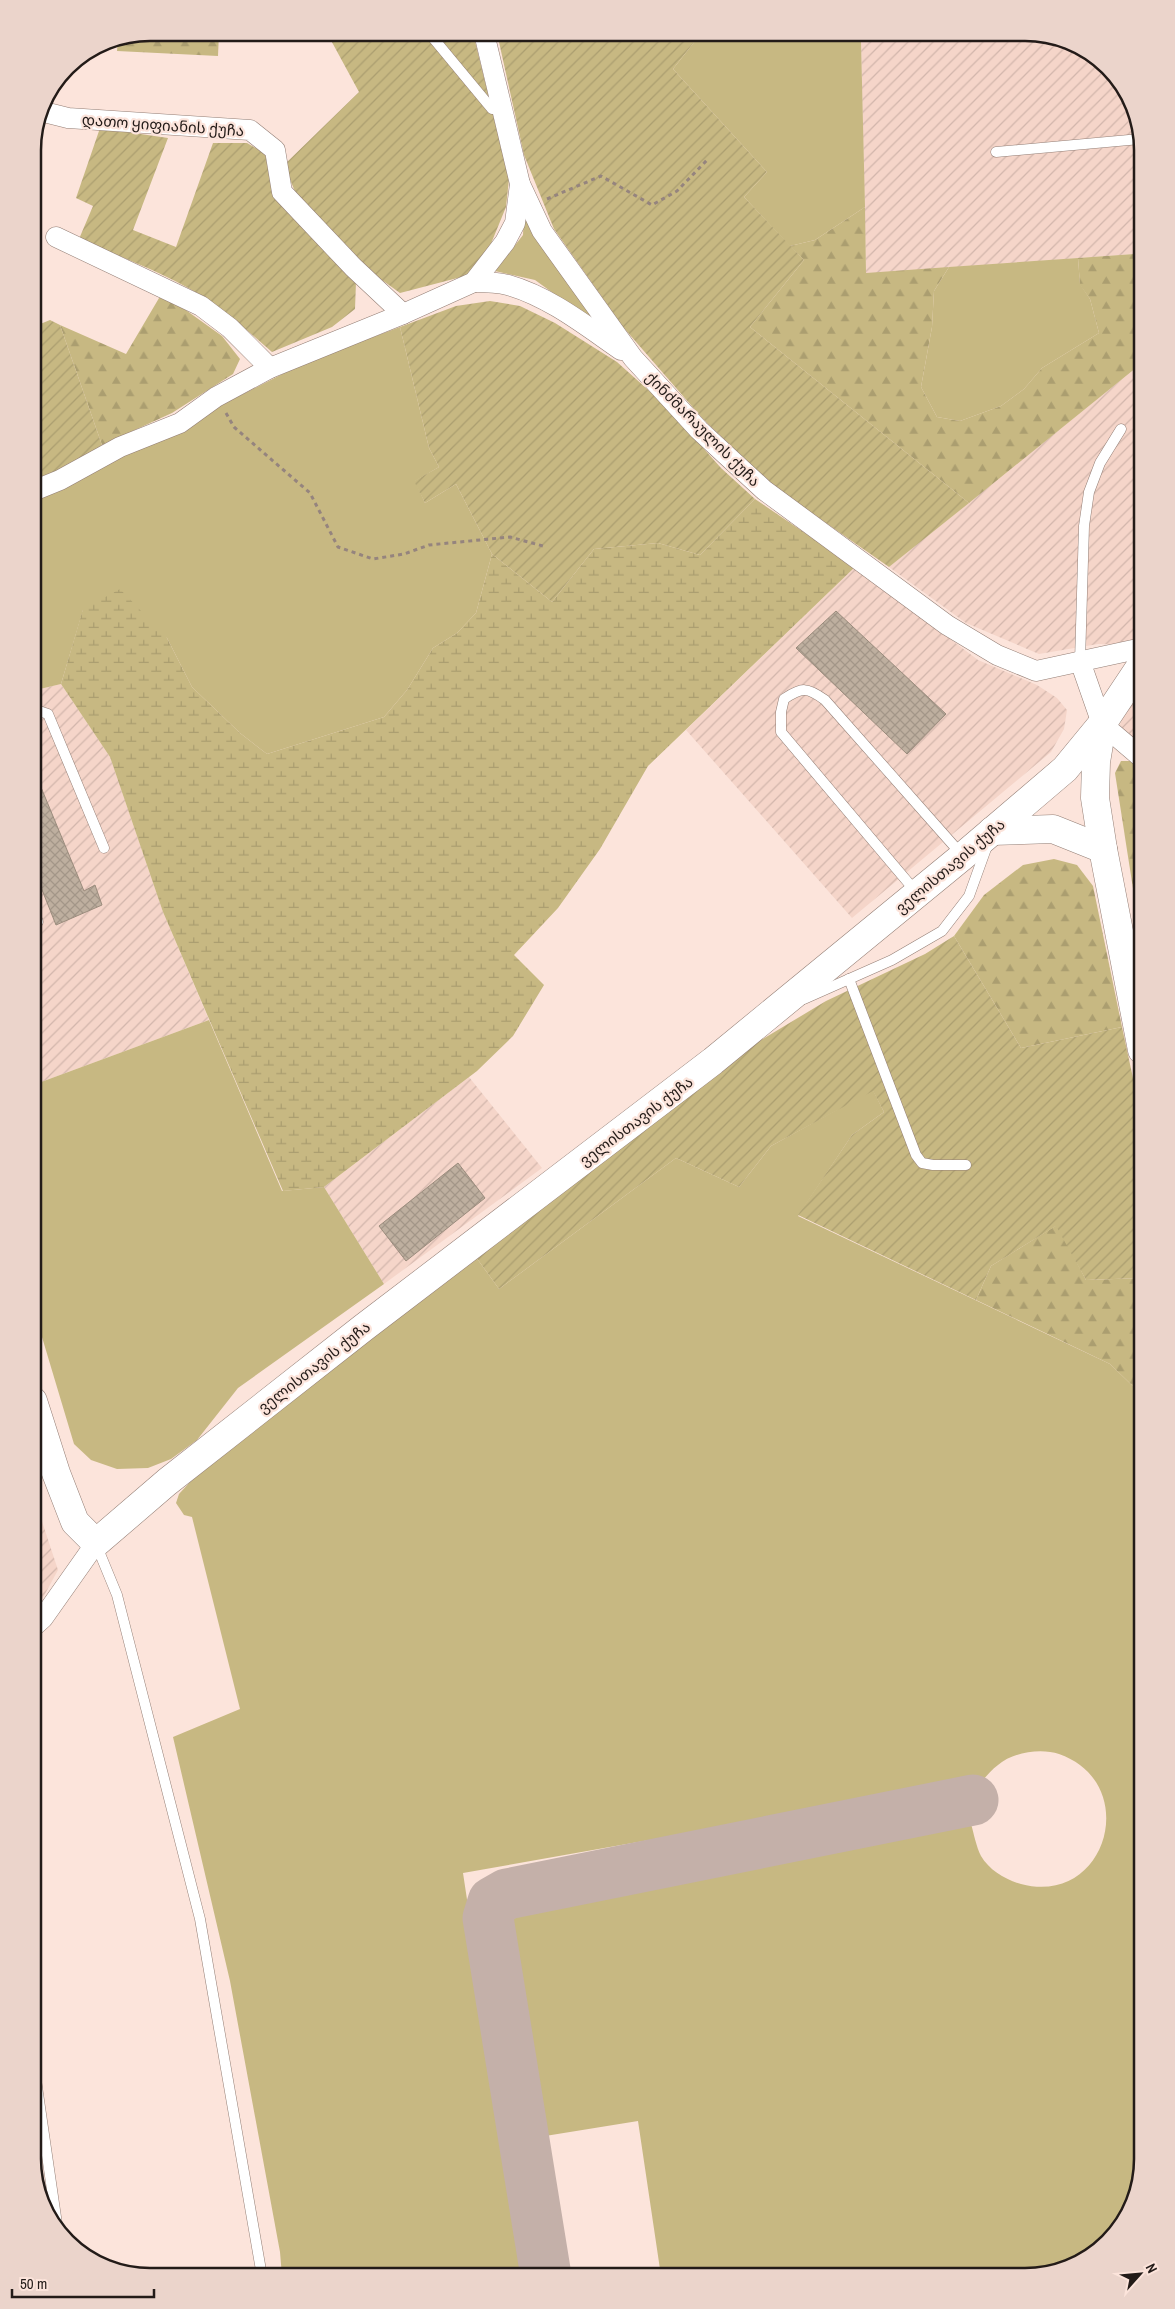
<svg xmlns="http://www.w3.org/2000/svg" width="1175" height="2309" font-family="'Archivo Narrow','Noto Sans Georgian',sans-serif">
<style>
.industrial{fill:url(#industrial-furrows)}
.grass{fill:#c7b882}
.forest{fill:url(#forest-firs)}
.wetland{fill:url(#wetland-marsh)}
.garden{fill:url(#garden-furrows)}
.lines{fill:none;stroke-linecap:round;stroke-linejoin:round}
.taxiway{stroke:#c4b0a9;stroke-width:51}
.building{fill:url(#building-cross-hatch);stroke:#9b8c7d}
.lane-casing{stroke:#937e75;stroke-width:11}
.street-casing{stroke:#937e75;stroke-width:21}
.secondary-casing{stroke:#937e75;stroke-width:29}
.path{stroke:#95847e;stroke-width:3;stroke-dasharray:4 4;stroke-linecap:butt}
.lane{stroke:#fff;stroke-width:10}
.street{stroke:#fff;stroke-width:20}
.secondary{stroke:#fff;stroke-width:28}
.labels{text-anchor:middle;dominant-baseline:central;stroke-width:4.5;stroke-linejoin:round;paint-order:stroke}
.street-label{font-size:15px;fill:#231b18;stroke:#fce4db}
.rim{fill:none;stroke:#231b18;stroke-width:2.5}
</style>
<defs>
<pattern id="industrial-furrows" width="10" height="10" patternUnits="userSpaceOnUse" patternTransform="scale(1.25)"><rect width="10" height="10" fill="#f5d5c9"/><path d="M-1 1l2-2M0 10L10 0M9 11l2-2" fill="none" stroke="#d2b6ac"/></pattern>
<pattern id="forest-firs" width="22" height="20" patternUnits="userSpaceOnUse" patternTransform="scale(1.25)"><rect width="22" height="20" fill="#c7b882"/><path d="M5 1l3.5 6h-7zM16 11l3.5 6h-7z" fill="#ab9e70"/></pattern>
<pattern id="wetland-marsh" width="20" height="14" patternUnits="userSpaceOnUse" patternTransform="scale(1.25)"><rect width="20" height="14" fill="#c7b882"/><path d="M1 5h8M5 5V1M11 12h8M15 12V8" fill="none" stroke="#ab9e70"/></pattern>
<pattern id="garden-furrows" width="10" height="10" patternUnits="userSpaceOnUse" patternTransform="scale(1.25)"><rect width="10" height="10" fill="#c7b882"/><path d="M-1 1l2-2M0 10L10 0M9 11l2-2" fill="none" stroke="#ab9e70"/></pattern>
<pattern id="building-cross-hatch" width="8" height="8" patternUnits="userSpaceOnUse" patternTransform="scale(1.25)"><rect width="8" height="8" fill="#beaf9f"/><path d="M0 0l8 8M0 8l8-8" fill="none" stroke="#a39688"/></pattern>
</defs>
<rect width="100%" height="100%" fill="#fce4db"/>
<g class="industrial">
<polygon points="697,33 1033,33 1096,57 1134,106 1142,150 1142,326 1133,254 866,274 861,42 699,36"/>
<polygon points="1142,363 1142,642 1138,645 1098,644 1039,654 966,623 889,567"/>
<polygon points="855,567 978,660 1037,685 1057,698 1067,710 1064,729 1051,752 852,918 686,730"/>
<polygon points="33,672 40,689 61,684 110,757 163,912 209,1020 33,1085"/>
<polygon points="1142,676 1142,751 1119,729 1124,711"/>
<polygon points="1142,893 1142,943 1134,895"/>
<polygon points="469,1077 542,1168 384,1284 324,1187"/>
<polygon points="33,1494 58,1570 33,1616"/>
</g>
<g class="grass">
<polygon points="699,36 861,41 865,207 815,240 790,246 744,197 767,172 673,69"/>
<polygon points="524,212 611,335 535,280 495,271 523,235"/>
<polygon points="1078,258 1080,284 1090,299 1099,333 1042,368 1024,389 1001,406 960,421 937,417 921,387 932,327 934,291 949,267"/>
<polygon points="400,327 429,448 439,467 415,481 425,503 456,484 492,554 476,613 457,633 433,648 407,690 384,717 267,754 240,733 192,687 167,638 83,610 61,684 40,689 33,672 33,501 306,362"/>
<polygon points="209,1020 282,1191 324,1187 384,1284 238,1388 197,1440 171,1459 148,1468 117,1469 91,1460 74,1444 33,1307 33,1085"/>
<path d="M 873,1090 L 884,1112 L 852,1135 L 798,1216 L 1110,1364 L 1142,1395 L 1142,2159 L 1122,2224 L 1069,2268 L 1024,2276 L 661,2276 L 638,2121 L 539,2137 L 508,1928 L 510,1916 L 522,1904 L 971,1824 C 974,1834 976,1846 981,1856 C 989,1870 1006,1880 1021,1884 C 1107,1907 1142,1783 1059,1754 C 1041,1748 1013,1752 998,1765 C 992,1769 987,1776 982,1781 L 463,1873 L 524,2276 L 282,2276 L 280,2252 L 230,1981 L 173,1737 L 240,1709 L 192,1517 L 184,1515 L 176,1503 L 179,1494 L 190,1482 L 473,1253 L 499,1289 L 676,1158 L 739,1187 L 771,1146 Z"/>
</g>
<g class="forest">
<polygon points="150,33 219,33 218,56 117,51 118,39"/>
<polygon points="865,207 866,273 949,267 934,291 932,327 921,387 937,417 960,421 1001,406 1024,389 1042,368 1099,333 1090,299 1080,285 1078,258 1134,254 1142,326 1142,363 969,503 750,327 804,260 790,246 815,240"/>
<polygon points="162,293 222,336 240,359 233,374 172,413 102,445 60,325 126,354"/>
<polygon points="1121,761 1132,761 1142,769 1142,893 1134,895 1115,773"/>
<polygon points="1054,859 1077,865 1093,886 1122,1027 1021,1048 954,936 984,895 1023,865"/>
<polygon points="1057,1225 1086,1280 1142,1278 1142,1395 1110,1364 976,1300 991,1266"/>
</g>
<polygon class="wetland" points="755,499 855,567 648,766 600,849 558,908 514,955 544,985 513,1036 477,1071 324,1187 283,1191 163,912 110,757 61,684 83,609 120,589 167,638 192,687 240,733 267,754 384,717 407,690 433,648 457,633 476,613 492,554 552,602 594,549 658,543 700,555"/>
<g class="garden">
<polygon points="327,33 473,33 509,179 506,207 488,251 469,275 400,293 375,275 296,194 284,165 359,92"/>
<polygon points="497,33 697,33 699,36 673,69 767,172 744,197 804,260 750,327 969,503 889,567 773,486 703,419 623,327 554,229 524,155"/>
<path d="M 100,128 L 168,138 L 133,230 L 176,247 L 213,143 L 247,143 L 268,155 L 274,198 L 356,282 L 355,309 L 332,327 L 272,352 C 252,335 232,316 210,301 C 170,275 123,258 79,239 L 93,206 L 76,198 Z"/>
<polygon points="490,301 520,306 555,323 617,362 665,405 721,468 755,499 700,555 658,543 594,549 552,602 492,554 456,484 425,503 414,481 439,467 429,448 400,327 456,306"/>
<polygon points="50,320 60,325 102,445 68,469 33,482 33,327"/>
<polygon points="954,936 1021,1048 1122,1027 1142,1120 1142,1278 1086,1280 1056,1226 991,1266 976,1300 798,1215 852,1135 884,1112 873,1091 771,1146 739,1187 676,1158 499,1289 473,1253 728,1060 826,1001 925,954"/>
</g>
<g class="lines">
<polyline class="taxiway" points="546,2276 488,1918 493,1902 507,1894 973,1800"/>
</g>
<g class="building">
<polygon points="836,611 946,714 907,754 796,648"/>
<polygon points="33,768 84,891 95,885 102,905 56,925 33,867"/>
<polygon points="458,1163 485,1198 406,1261 379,1226"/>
</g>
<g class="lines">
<g class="lane-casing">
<g id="lane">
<polyline points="429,33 492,109 503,108"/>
<polyline points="996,152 1140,139"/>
<polyline points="1080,661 1084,526 1089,492 1100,463 1121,429"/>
<polyline points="33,709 48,714 104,848"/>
<path d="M 917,893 L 781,732 L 781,712 L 784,699 C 802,687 807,687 825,700 L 962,855"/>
<polyline points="33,909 38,922"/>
<polyline points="849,979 916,1155 922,1163 933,1165 966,1165"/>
<polyline points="804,999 892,960 942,931 969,896 987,846"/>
<polyline points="96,1544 117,1595 200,1919 262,2276"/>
<polyline points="33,1639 43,1618 33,1609"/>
<polyline points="33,2059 57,2224"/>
</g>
</g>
<g class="street-casing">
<g id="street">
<polyline points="484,33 520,184 542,231 633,358 699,430 764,490 947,625 997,655 1036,671 1142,648"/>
<polyline points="40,111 68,118 250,130 275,150 282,192 353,267 403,314"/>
<polyline points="56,237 201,306 230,328 270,368"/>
<path d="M 474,282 C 485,282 497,282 508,285 C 550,297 586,326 621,350"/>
<polyline points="33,491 60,480 120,447 180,423 216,397 270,368 403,314 474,282 505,242 515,223 520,184"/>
<polyline points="1080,661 1102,724 1142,758"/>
<polyline points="33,1627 43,1618 96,1543"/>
</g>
</g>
<g class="secondary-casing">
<g id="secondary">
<polyline points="1102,726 1096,762 1095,798 1103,849 1142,1050"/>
<polyline points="992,831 1053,829 1103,849"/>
<polyline points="33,1401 56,1473 75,1522 96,1543 167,1482 363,1328 713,1061 963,856 1065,769 1102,724 1142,664"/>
</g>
</g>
<g class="path">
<polyline points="547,199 601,176 652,205 677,191 708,159"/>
<polyline points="226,413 234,427 310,493 338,547 373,559 404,554 429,545 510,537 543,546"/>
</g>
<use href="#lane" class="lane"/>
<use href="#street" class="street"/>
<use href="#secondary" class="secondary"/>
</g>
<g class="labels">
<g class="street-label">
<text transform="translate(163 125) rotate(4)">დათო ყიფიანის ქუჩა</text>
<text transform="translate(703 429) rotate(45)">ქინძმარაულის ქუჩა</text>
<text transform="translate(950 866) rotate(-40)">ველისთავის ქუჩა</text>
<text transform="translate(636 1121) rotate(-37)">ველისთავის ქუჩა</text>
<text transform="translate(314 1367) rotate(-38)">ველისთავის ქუჩა</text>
</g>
</g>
<path d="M0 0H1175V2309H0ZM150 41H1025A109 109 0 0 1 1134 150V2159A109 109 0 0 1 1025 2268H150A109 109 0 0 1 41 2159V150A109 109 0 0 1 150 41Z" fill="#ebd4cb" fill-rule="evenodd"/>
<path class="rim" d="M150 41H1025A109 109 0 0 1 1134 150V2159A109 109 0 0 1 1025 2268H150A109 109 0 0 1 41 2159V150A109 109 0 0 1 150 41Z"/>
<g transform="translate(1140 2274) rotate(63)" stroke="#fce4db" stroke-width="4" paint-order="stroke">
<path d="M0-4L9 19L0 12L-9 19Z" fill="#231b18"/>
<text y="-8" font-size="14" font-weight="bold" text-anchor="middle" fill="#231b18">N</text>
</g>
<path d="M12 2289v8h142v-8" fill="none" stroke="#231b18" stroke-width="2.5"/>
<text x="20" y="2289" font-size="15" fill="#231b18" stroke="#fce4db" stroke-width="4" paint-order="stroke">50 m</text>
</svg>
